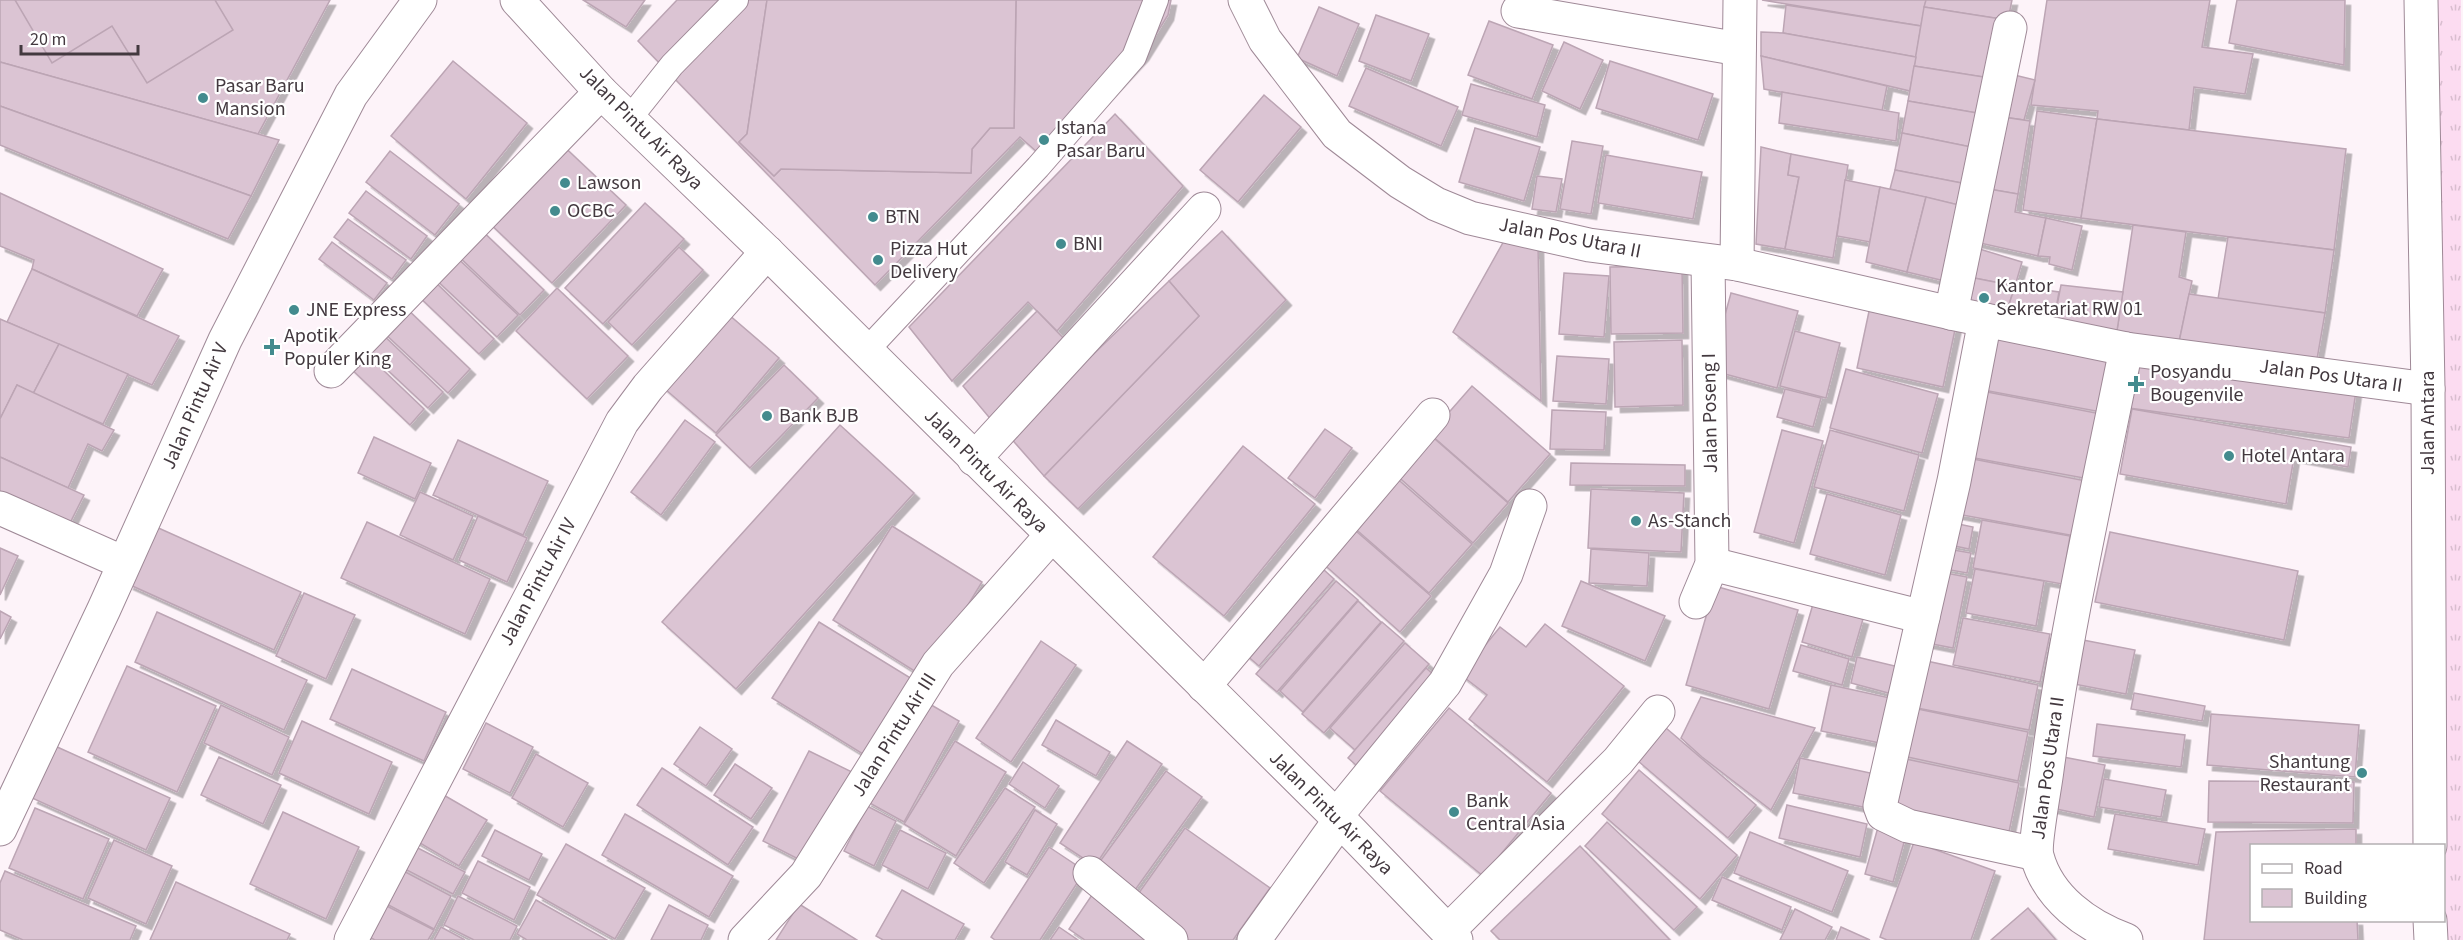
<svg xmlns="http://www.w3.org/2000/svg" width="2463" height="940" font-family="'Source Sans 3',sans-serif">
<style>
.grass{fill:url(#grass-tufts)}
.building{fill:#dbc4d3;stroke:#bca5b4;stroke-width:1.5;filter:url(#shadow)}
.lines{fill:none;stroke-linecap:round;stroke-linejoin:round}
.lane-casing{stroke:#9f8997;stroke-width:26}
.street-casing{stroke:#9f8997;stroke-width:35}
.secondary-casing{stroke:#9f8997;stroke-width:35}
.lane{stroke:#fff;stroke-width:24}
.street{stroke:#fff;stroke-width:33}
.secondary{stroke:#fff;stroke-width:33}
.poi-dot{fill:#438b8e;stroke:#fff;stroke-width:2}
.labels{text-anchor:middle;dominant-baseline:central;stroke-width:4.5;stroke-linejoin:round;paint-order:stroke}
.poi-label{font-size:20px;fill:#43393f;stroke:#fff;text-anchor:start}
.street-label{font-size:20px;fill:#43393f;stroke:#fff}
</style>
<defs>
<pattern id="grass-tufts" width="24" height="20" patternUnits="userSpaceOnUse" patternTransform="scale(1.5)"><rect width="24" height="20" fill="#fcdcf1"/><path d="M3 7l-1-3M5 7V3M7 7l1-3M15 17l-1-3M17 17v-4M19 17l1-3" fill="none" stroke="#d9bed0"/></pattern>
<filter id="shadow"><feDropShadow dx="5.5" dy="5.5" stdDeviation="0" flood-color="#0004"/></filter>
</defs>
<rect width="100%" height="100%" fill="#fdf3f9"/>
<polygon class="grass" points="2421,0 2461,0 2463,940 2431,940 2444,920 2444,846"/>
<g class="building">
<polygon points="0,0 330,0 258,134 0,62"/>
<polygon points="15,0 215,0 233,30 147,83 112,26 52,63"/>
<polygon points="583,0 645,0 626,27"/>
<polygon points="677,0 767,0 747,134 739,142 774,176 781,169 971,173 972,149 990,128 1014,128 1016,0 1171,0 1168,15 1143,55 1046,160 1020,137 875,285 638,41"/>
<polygon points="767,0 1016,0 1014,128 990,128 972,149 971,173 781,169 774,176 739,142 747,134"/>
<polygon points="1762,0 1926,0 1921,26"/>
<polygon points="1926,0 2012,0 2008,20 1924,7"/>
<polygon points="2047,0 2210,0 2202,47 2253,54 2245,94 2194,87 2189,130 2097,119 2098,111 2031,105"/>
<polygon points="2237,0 2345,0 2344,65 2229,43"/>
<polygon points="1786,5 1921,26 1916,57 1783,33"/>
<polygon points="1319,7 1359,24 1337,76 1297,58"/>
<polygon points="1924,7 2001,19 1990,78 1914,66"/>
<polygon points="1376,15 1429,34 1411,81 1359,61"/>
<polygon points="1489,21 1553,45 1532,99 1468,75"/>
<polygon points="1761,32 1783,33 1916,57 1910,91 1761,56"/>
<polygon points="1564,42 1603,60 1580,109 1542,91"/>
<polygon points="1761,56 1887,86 1882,111 1764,89"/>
<polygon points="453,61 527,123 466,199 391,136"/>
<polygon points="1610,61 1713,94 1698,140 1596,108"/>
<polygon points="0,62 258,134 279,140 251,196 0,106"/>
<polygon points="1914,66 1990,78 1983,114 1908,101"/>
<polygon points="1366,68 1458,107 1441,146 1349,106"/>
<polygon points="2006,73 2035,80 2024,120 1996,116"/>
<polygon points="1471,84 1545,105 1537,137 1462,115"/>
<polygon points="1782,92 1899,113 1896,141 1779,123"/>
<polygon points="1264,95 1301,127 1238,202 1200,170"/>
<polygon points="1908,101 1983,114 1976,148 1902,133"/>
<polygon points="0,106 251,196 228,239 0,145"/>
<polygon points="2037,111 2097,119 2081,218 2023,210"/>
<polygon points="1115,114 1183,186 1057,331 1028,302 952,381 909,327"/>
<polygon points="1996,116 2030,121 2018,194 1983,188"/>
<polygon points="2097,119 2346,149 2334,250 2081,218"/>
<polygon points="1475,128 1540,147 1524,201 1459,182"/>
<polygon points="1902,133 1981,149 1972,185 1895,170"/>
<polygon points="557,140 626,205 552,283 483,217"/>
<polygon points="1572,141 1603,146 1591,214 1560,209"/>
<polygon points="1761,147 1791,154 1788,175 1799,177 1785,249 1756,244"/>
<polygon points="390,151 459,204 435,235 366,182"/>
<polygon points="1791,154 1848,165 1833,258 1785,249 1799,177 1788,175"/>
<polygon points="1606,155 1702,172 1693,219 1598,203"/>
<polygon points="1895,170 1972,185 1967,207 1890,189"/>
<polygon points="1537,176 1562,179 1556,212 1532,209"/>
<polygon points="1845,180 1880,187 1870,242 1837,236"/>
<polygon points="1880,187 1926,197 1907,272 1866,262"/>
<polygon points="1983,188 2018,194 2015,212 2046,218 2038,256 1971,241"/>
<polygon points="366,191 427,236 411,259 349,213"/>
<polygon points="0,193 163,269 137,316 32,269 34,260 0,246"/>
<polygon points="1926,197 1967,207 1949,282 1907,272"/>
<polygon points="645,203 684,239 603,324 565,288"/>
<polygon points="2046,218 2082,226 2072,270 2049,264 2050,257 2038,256"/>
<polygon points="348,219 406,260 392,279 334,237"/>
<polygon points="475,224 544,290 520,315 451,249"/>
<polygon points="2133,225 2186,232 2179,277 2192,281 2179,342 2116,337"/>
<polygon points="1222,231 1286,300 1078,509 1044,476 1199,316 1169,281"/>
<polygon points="2228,237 2334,250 2325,313 2218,299"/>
<polygon points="1505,239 1538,245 1541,401 1453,332"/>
<polygon points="332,242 387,283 374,300 319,259"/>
<polygon points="679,247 703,270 632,345 608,322"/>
<polygon points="1973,247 2022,262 2015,286 1964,276"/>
<polygon points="451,252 518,315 497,337 430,274"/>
<polygon points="1682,266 1683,333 1611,334 1610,267"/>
<polygon points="32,269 179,336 152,385 7,322"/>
<polygon points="1564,273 1609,276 1604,337 1559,334"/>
<polygon points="428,275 494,339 479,354 413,291"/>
<polygon points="1964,276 2015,286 2004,320 1953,310"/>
<polygon points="1169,281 1199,316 1044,476 1009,436"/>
<polygon points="2061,285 2123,292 2116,337 2052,331"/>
<polygon points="2015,286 2059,292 2052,331 2004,320"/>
<polygon points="557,288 628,356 587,399 516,331"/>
<polygon points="1731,293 1798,311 1777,388 1710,370"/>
<polygon points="2189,294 2325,313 2316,365 2179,342"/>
<polygon points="1871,302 1957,320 1943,387 1857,368"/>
<polygon points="404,306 470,369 448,393 381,330"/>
<polygon points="721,308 779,358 716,433 658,383"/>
<polygon points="1037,311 1069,344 993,422 963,386"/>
<polygon points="0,319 59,344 33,394 17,385 0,419"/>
<polygon points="1991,324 2114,347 2101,412 1978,389"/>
<polygon points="379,331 443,392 428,408 363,347"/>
<polygon points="1795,331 1840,343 1826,398 1780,386"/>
<polygon points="1682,340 1683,405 1615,407 1614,342"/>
<polygon points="59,344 128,374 103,424 33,394"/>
<polygon points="360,348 424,409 410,425 346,364"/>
<polygon points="1557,356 1609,359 1606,404 1553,401"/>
<polygon points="2136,360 2356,391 2349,438 2129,408"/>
<polygon points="784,365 818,398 750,468 716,435"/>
<polygon points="1846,369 1938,394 1922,453 1830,428"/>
<polygon points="17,385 114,430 102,451 88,444 68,488 0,457 0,419"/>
<polygon points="1472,386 1550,454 1508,502 1430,434"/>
<polygon points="1785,389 1821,398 1813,427 1777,417"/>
<polygon points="1982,391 2101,414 2089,479 1969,457"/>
<polygon points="2132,409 2351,447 2348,467 2294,457 2286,504 2120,474"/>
<polygon points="1552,410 1606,412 1604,450 1550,449"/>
<polygon points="685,420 715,442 661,515 631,492"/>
<polygon points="840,425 914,493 736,689 662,622"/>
<polygon points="1325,429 1352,448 1315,498 1288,478"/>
<polygon points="1782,430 1823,441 1794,543 1754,532"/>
<polygon points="1830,430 1919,455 1904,511 1814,487"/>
<polygon points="1428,433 1508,503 1473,543 1394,473"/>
<polygon points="374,437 431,463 415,499 358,473"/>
<polygon points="458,440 548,481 523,535 433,495"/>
<polygon points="1243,446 1315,504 1224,616 1153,557"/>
<polygon points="0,457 84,495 69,525 0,496"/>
<polygon points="1968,458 2086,481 2075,536 1957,514"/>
<polygon points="1571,463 1685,465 1685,486 1570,485"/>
<polygon points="1393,475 1472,544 1429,593 1351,525"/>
<polygon points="1591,489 1684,493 1681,552 1588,548"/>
<polygon points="420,492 473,516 453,560 400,535"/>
<polygon points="1827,494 1901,515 1885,575 1810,554"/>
<polygon points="478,516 527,538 507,582 459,560"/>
<polygon points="1982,520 2070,536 2062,584 1973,568"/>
<polygon points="367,522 490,579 465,634 341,578"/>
<polygon points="1949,522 1973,527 1969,549 1945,544"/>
<polygon points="1349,525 1431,596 1400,632 1319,560"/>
<polygon points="154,526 301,592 274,650 128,584"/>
<polygon points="892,526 982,582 924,677 833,620"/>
<polygon points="2110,532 2298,571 2284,640 2095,602"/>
<polygon points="0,548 18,556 0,595"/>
<polygon points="1942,548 1971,553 1967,573 1939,568"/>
<polygon points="1591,549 1649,553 1647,586 1589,583"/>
<polygon points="1314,561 1334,579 1259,666 1238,648"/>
<polygon points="1975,569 2044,581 2036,626 1966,613"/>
<polygon points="1935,571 1967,577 1953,648 1922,642"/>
<polygon points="1336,581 1358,600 1277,692 1256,674"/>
<polygon points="1581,581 1665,616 1645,661 1562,626"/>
<polygon points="1715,586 1798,610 1769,709 1686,685"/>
<polygon points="304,593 355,615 326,679 276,656"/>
<polygon points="1358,601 1381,622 1303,712 1280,691"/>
<polygon points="1813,604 1863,619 1852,657 1802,642"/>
<polygon points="0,611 11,617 0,639"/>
<polygon points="157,612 307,680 284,730 135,662"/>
<polygon points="1963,618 2050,634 2040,682 1953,665"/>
<polygon points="819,622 917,682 871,759 772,698"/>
<polygon points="1382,622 1404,641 1324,733 1302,714"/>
<polygon points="1545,624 1624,686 1547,782 1469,719 1487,695 1461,675 1500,627 1526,647"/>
<polygon points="2083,640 2135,650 2126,694 2074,684"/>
<polygon points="1041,641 1076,665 1011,762 976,738"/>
<polygon points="1405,643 1429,664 1355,750 1330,728"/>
<polygon points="1801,645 1849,659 1842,685 1793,671"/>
<polygon points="1857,657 1899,667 1892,694 1851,683"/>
<polygon points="1922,660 2038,685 2029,730 1912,707"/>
<polygon points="127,666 216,706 177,792 88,752"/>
<polygon points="1426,668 1443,683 1365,773 1348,758"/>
<polygon points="352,669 446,712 424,761 330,719"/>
<polygon points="1831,685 1890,698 1880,743 1821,731"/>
<polygon points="2134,693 2205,706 2202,721 2131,709"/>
<polygon points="1701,697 1815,728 1771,810 1702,757 1681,738"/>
<polygon points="921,699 959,721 904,822 866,801"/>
<polygon points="221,705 289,737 272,775 204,743"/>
<polygon points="1449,708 1551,793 1483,876 1380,791"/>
<polygon points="1913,708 2028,732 2018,781 1903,756"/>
<polygon points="2211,714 2359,725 2355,777 2207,765"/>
<polygon points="1056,720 1110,752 1096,776 1042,745"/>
<polygon points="302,721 392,762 369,814 279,773"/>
<polygon points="486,723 533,747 510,793 463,769"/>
<polygon points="2097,724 2185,735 2181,767 2093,756"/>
<polygon points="700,727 732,749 706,786 674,764"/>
<polygon points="1666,728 1756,805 1728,838 1638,761"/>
<polygon points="955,741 1006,772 956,856 904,824"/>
<polygon points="1127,741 1162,764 1095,866 1060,843"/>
<polygon points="55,746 170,798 146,850 32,798"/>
<polygon points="809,751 852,772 806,863 763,841"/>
<polygon points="536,754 588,783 563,827 512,798"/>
<polygon points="2058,756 2105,765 2094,817 2047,807"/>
<polygon points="219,757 281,785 263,824 201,795"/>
<polygon points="1800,758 1875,774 1868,808 1793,793"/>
<polygon points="1906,759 2019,783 2009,832 1895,808"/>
<polygon points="1023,762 1059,786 1045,808 1009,784"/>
<polygon points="735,764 772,788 751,819 714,795"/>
<polygon points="662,768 753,827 728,865 637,805"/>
<polygon points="1639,770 1737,855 1700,899 1602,814"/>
<polygon points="1166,771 1202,797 1130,897 1093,871"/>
<polygon points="2104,779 2166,790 2161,817 2099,807"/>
<polygon points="2209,781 2354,782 2353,823 2208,822"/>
<polygon points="1005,788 1035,807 984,883 954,863"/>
<polygon points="435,790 487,820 459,866 408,836"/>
<polygon points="1787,805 1867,824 1860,857 1779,838"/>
<polygon points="867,806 896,821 874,866 844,851"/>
<polygon points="35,808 109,839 83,899 9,868"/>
<polygon points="1035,810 1057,824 1027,875 1005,862"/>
<polygon points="283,812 359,847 326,919 250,884"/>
<polygon points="625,814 733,876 709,917 602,855"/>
<polygon points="2115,814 2205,829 2198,865 2108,849"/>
<polygon points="1880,820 1908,828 1893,882 1865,874"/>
<polygon points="1607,822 1697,907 1674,930 1585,846"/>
<polygon points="1185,828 1270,888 1233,940 1182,940 1131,904"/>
<polygon points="2356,829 2356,846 2252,846 2252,920 2357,920 2358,940 2204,940 2216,832"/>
<polygon points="495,830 542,854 529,880 482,856"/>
<polygon points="900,830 946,853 928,889 882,865"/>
<polygon points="1750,832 1848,871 1832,912 1734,873"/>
<polygon points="114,840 172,866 146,924 88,898"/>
<polygon points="1914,842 1995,871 1971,940 1887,940 1880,937"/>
<polygon points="410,844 465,872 453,894 399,866"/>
<polygon points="566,844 645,888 615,939 537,895"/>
<polygon points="1580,846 1670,940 1500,940 1491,931"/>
<polygon points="1049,847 1085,871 1040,940 995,940 991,937"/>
<polygon points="478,861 530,887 514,920 462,893"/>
<polygon points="396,867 451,896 434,929 379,900"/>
<polygon points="5,871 136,926 130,940 23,940 0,930 0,883"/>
<polygon points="1722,877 1791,907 1782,930 1712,900"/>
<polygon points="176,882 290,934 287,940 150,940"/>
<polygon points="1096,889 1170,940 1085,940 1069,929"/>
<polygon points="902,890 964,924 955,940 883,940 876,936"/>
<polygon points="458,896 517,926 510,940 474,940 444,925"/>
<polygon points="375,900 434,930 428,940 375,940 359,932"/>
<polygon points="536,900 607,940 527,940 517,934"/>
<polygon points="799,904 857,940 776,940"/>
<polygon points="669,905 708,925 701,940 651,940"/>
<polygon points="2028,908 2056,940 1991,940"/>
<polygon points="1795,909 1832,927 1825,940 1780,940"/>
<polygon points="441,927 465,940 434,940"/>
<polygon points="1059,927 1078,940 1050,940"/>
<polygon points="1841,927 1870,940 1836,940"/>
</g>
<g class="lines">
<g class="lane-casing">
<g id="lane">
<polyline points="629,119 672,65 736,0"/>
<polyline points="865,352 1038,167 1134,57 1156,0"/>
</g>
</g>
<g class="street-casing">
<g id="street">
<polyline points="1245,0 1265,40 1337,134 1400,182 1436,204 1470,218 1589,245 1737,264 1951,313 2126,349 2428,389"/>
<polyline points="1518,11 1739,49"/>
<polyline points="1737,264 1740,0"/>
<polyline points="1951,313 2010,28"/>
<polyline points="1985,320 1954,481 1880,806 1883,814 1908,826 2036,854"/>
<path d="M 2126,349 C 2098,489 2066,629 2047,770 C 2045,787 2034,844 2037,856 C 2048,898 2087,926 2126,940"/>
<polyline points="331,371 601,92"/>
<polyline points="974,459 1204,209"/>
<polyline points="0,508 124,563"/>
<polyline points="1712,564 1923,617"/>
<polyline points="1696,602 1712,564 1708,261"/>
<polyline points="1204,686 1433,415"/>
<polyline points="1336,816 1445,683 1506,574 1530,506"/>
<polyline points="0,829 104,609 225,340 351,95 420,0"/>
<polyline points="1090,873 1171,940"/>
<polyline points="1448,931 1618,761 1658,712"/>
<polyline points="351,940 622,422 648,387 767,252"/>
<polyline points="745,940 806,875 938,664 1051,536"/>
<polyline points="1254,940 1340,820"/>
</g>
</g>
<g class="secondary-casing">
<g id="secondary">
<polyline points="517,0 601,92 767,252 1336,816 1456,940"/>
<polyline points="2421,0 2428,389 2430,846"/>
<polyline points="2430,920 2431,940"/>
</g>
</g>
<use href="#lane" class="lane"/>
<use href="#street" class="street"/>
<use href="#secondary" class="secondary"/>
</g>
<g class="poi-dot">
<circle cx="203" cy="98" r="6"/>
<circle cx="1044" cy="140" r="6"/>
<circle cx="565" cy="183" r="6"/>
<circle cx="555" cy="211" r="6"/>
<circle cx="873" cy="217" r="6"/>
<circle cx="1061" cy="244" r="6"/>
<circle cx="878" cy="260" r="6"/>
<circle cx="1984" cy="298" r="6"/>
<circle cx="294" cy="310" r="6"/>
<path d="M269 338h6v6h6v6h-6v6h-6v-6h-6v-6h6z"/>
<path d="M2133 375h6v6h6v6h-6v6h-6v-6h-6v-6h6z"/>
<circle cx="767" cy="416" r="6"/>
<circle cx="2229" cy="456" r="6"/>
<circle cx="1636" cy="521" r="6"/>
<circle cx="2362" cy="773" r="6"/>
<circle cx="1454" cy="812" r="6"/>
</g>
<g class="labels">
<g class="poi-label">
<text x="215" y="86">Pasar Baru<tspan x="215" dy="23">Mansion</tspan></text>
<text x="1056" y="128">Istana<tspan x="1056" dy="23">Pasar Baru</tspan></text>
<text x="577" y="183">Lawson</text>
<text x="567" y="211">OCBC</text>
<text x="885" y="217">BTN</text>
<text x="1073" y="244">BNI</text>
<text x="890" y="249">Pizza Hut<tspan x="890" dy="23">Delivery</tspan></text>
<text x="1996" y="286">Kantor<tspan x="1996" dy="23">Sekretariat RW 01</tspan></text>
<text x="306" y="310">JNE Express</text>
<text x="284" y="336">Apotik<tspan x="284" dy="23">Populer King</tspan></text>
<text x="2150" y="372">Posyandu<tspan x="2150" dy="23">Bougenvile</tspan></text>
<text x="779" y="416">Bank BJB</text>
<text x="2241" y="456">Hotel Antara</text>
<text x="1648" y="521">As-Stanch</text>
<text x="2350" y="762" text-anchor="end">Shantung<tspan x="2350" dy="23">Restaurant</tspan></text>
<text x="1466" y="801">Bank<tspan x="1466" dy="23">Central Asia</tspan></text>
</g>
<g class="street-label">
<text transform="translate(641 128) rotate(45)">Jalan Pintu Air Raya</text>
<text transform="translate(1570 238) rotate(11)">Jalan Pos Utara II</text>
<text transform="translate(2331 376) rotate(8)">Jalan Pos Utara II</text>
<text transform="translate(195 406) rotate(-66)">Jalan Pintu Air V</text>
<text transform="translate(1710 413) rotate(-91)">Jalan Poseng I</text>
<text transform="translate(2428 423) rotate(-90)">Jalan Antara</text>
<text transform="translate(986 471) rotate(45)">Jalan Pintu Air Raya</text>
<text transform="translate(538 582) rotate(-62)">Jalan Pintu Air IV</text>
<text transform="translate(894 735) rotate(-58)">Jalan Pintu Air III</text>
<text transform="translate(2048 768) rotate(-82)">Jalan Pos Utara II</text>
<text transform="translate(1331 813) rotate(45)">Jalan Pintu Air Raya</text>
</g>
</g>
<rect x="2250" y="844" width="195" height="78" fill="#ffffff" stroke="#b4b0b2" stroke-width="1.5"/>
<rect x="2262" y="864" width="30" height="9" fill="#ffffff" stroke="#b4b0b2" stroke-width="1.5"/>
<text x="2304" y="874" font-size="18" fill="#43393f">Road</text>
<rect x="2262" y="889" width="30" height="18" fill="#dbc4d3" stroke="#b4b0b2" stroke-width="1.5"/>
<text x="2304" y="904" font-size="18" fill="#43393f">Building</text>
<path d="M21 45v9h117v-9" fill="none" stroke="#43393f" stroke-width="3"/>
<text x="30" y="45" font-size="18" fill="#43393f" stroke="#ffffff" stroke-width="4.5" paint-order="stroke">20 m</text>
</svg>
